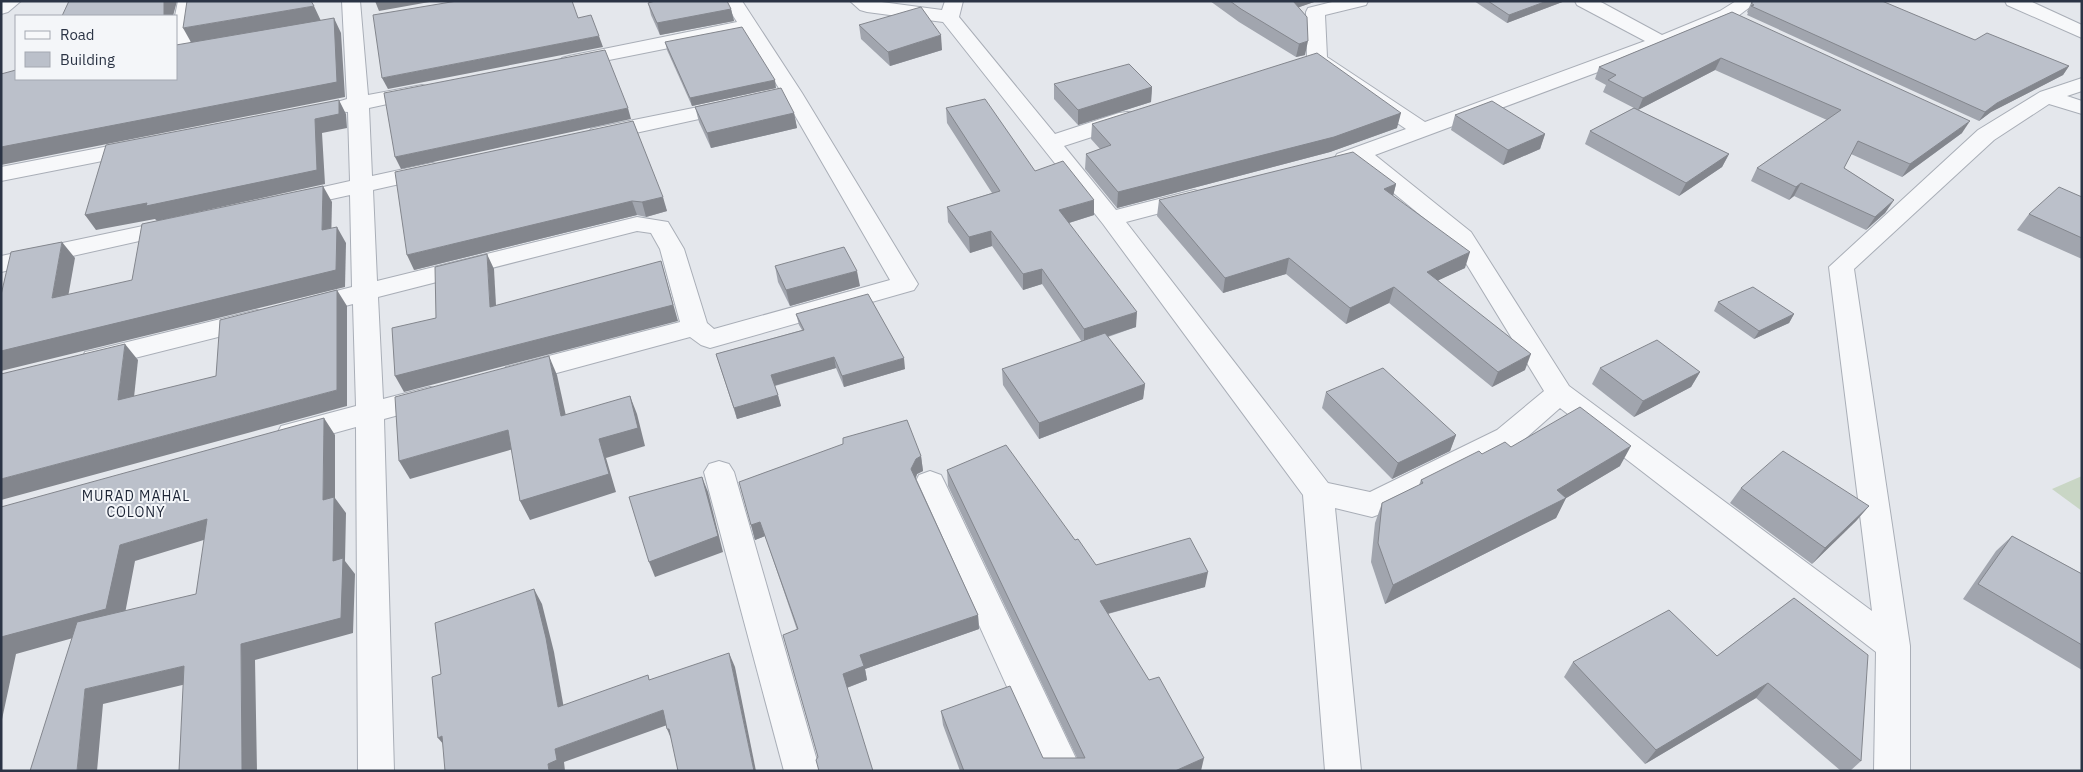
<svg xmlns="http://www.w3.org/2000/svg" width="2083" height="772" font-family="'IBM Plex Sans',sans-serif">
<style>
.green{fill:#c9d6c5}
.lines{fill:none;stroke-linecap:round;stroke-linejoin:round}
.street-casing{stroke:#a9aeb7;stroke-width:2}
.street{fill:#f7f8fa;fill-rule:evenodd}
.wall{fill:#a1a5ae}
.shaded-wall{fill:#83868d}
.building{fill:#bbc0ca;stroke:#83868d}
.labels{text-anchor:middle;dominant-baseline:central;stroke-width:4;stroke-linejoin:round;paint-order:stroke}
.neighbourhood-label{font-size:14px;letter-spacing:1px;fill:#1d2536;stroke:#f4f6f9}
</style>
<rect width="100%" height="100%" fill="#e4e7ec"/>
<polygon class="green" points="2082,476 2082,511 2052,489"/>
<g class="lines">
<g class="street-casing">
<g id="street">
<polygon points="1,1 21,1 8,12 1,14"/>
<polygon points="178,1 196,1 189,54 186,58 176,59 175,16"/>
<polygon points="342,1 360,1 368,95 422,85 429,87 432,91 429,95 369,108 372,176 432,163 440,165 443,170 440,175 373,190 377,281 637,217 668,222 684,249 707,323 714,329 890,280 782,93 744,33 569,68 562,66 559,62 562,58 569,56 737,22 724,1 742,1 802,93 918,284 914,290 710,348 701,345 690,337 516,384 506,381 502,374 506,367 680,322 660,249 651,233 637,231 378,297 383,399 430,387 440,390 444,397 440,404 384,419 394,771 358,771 356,427 291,445 281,442 277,434 281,426 356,406 353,304 306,316 297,313 293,307 297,301 352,287 350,195 291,208 283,206 279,201 283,196 350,181 348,112 334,111 330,107 334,103 347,99"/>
<polygon points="850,1 874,1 942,10 945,1 963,1 959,17 1055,134 1119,113 1127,112 1135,113 1138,118 1135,123 1064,146 1116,210 1194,190 1202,192 1206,197 1202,202 1126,222 1328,483 1370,492 1497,430 1544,391 1453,242 1356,162 1345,166 1337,164 1334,159 1337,154 1406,129 1310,63 1307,59 1306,12 1308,8 1336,1 1368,1 1366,5 1325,15 1327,57 1425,122 1645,41 1577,5 1575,1 1599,1 1662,35 1720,11 1736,1 1758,1 1734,19 1668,46 1375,155 1471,232 1569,386 1872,611 1829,267 1978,130 2040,92 2082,78 2082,91 2067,96 2082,101 2082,114 2049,104 1994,140 1854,269 1910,646 1910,771 1874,771 1876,652 1560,408 1517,446 1383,513 1372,517 1335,508 1361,771 1325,771 1303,495 1103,224 943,22 867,12 860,10"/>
<polygon points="2005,1 2030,1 2082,25 2082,38 2007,5"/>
<polygon points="733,100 740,102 744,106 740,110 599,141 591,139 588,134 591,129 599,127"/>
<polygon points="140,140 148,142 151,147 148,152 1,181 1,167"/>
<polygon points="176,219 184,221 188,226 184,231 1,272 1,256"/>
<polygon points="257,310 266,313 270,319 266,325 95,368 85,366 82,359 85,352 95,350"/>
<polygon points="719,461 729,464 734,472 820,771 784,771 704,472 709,464"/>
<polygon points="930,471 941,475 945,483 1082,771 1045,771 915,483 919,475"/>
</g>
</g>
<use href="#street" class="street"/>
</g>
<g class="wall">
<polygon points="1210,1 1317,1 1299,7 1305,55 1296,57 1239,22"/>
<polygon points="1474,1 1565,1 1507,23"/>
<polygon points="1754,1 1885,1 1884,3 1975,40 2069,66 2063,75 1991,112 1979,121 1747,15 1748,13 1747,12 1751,3"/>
<polygon points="648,3 731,9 734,21 660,35 651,15"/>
<polygon points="1732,12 1962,133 1902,177 1851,154 1844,168 1894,200 1885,213 1866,230 1794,196 1789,200 1751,181 1757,168 1827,120 1715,70 1638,110 1729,154 1722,167 1679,196 1585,144 1590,131 1634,108 1603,92 1606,85 1595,79 1599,67"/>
<polygon points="859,25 942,50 890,66 861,39"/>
<polygon points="665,42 776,88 692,106 667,50"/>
<polygon points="1054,84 1152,87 1151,102 1078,125 1054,99"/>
<polygon points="695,107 794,113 797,128 711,148 699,122"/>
<polygon points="946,108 1035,171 1094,215 1069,223 1136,327 1108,337 1145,384 1143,399 1039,439 1003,385 1002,369 1082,342 1042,284 1023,290 992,246 970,253 948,222 947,207 992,193 947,123"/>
<polygon points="1455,115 1545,134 1540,149 1503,165 1451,130"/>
<polygon points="633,121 667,211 646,217 637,215 414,270"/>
<polygon points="1092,124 1397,128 1330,152 1117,208 1085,169 1086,154 1100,149 1091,139"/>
<polygon points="1396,184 1393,196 1465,268 1438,280 1525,370 1492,387 1389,303 1346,324 1286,274 1223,293 1157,216 1159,200"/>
<polygon points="2082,197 2082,259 2017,230 2029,214"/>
<polygon points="775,266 860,286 790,306 778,282"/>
<polygon points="1718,302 1794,314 1789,323 1754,339 1714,311"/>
<polygon points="796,314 905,369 844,387 836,368 775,386 781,406 737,419 716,354 802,330 799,325"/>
<polygon points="1600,368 1700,372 1691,387 1634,417 1592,384"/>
<polygon points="1326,392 1456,435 1450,451 1392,479 1322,408"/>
<polygon points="1482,454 1620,466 1566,498 1556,518 1385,604 1371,562 1375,523 1382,503 1419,485 1421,480"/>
<polygon points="921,456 923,471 917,474 916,478 978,615 979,629 865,669 867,680 847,688 818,757 797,630 765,536 755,540 751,525"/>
<polygon points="947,470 1075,540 1096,565 1205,587 1108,614 1201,771 960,771 943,725 941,711 1043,758 1077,758 948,486"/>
<polygon points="1741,488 1869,506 1856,521 1812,564 1730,503"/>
<polygon points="2012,536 2082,574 2082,670 1963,599 1996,551"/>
<polygon points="1794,598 1861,761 1850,771 1841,771 1756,698 1645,764 1564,677 1573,662 1717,656"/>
</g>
<g class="shaded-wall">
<polygon points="164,1 177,1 173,16 164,16"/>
<polygon points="375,1 435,1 379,11"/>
<polygon points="1289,1 1317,1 1288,11"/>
<polygon points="1547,1 1565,1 1507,23 1509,15"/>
<polygon points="314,6 321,21 192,44 183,28"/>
<polygon points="731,9 734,21 660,35 657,23"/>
<polygon points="334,18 341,33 345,97 1,165 1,147"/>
<polygon points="941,35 942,50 890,66 888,52"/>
<polygon points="599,36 603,47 388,89 382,78"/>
<polygon points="1308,41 1305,55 1296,57 1299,44"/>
<polygon points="1721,58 1715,70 1638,110 1643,98"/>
<polygon points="2069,66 2063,75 1991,112 1979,121 1985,112 1997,103"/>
<polygon points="775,80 776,88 692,106 690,98"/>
<polygon points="1152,87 1151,102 1078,125 1078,110"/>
<polygon points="339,100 346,114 347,128 322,133 325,184 157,221 155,219 96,230 85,215 315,119"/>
<polygon points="628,108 631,119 401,169 395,157"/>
<polygon points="794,113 797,128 711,148 707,133"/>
<polygon points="1401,113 1397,128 1330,152 1117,208 1118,192"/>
<polygon points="1970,121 1962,133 1902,177 1910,164"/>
<polygon points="1545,134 1540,149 1503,165 1508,150"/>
<polygon points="1729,154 1722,167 1679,196 1686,183"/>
<polygon points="1801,183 1794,196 1789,200 1796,187"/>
<polygon points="1396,184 1392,200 1384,189"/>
<polygon points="323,186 332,202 331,246 322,230"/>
<polygon points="663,197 667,211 646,217 642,202"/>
<polygon points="1094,200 1094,215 1059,226 1059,210"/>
<polygon points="1894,200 1885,213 1866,230 1875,217"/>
<polygon points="632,201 637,215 414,270 407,255"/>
<polygon points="337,227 346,243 345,287 1,371 1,351"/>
<polygon points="991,231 992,246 970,253 969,237"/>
<polygon points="62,242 75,258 65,314 52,298"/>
<polygon points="1470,252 1465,268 1422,288 1427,272"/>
<polygon points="487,254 494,269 497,323 490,307"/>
<polygon points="1289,258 1286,274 1223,293 1225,278"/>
<polygon points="661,261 678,321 404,392 395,376"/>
<polygon points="1042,269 1042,284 1023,290 1023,274"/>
<polygon points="857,271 860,286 790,306 786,290"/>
<polygon points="1394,287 1389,303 1346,324 1350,308"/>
<polygon points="337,290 347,306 347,406 1,500 1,479 337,390"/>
<polygon points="1137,312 1136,327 1084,344 1084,329"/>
<polygon points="1794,314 1789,323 1754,339 1759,331"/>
<polygon points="125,344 138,360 132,416 118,400"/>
<polygon points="1531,354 1525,370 1492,387 1498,372"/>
<polygon points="549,356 557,375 570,434 561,416"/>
<polygon points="834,357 836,368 773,386 771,375"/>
<polygon points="904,358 905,369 844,387 842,376"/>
<polygon points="1700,372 1691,387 1634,417 1643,401"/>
<polygon points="1145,384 1143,399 1039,439 1039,423"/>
<polygon points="778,395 781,406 737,419 734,408"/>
<polygon points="630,396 637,414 645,446 606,458 616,492 530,520 520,501 599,439"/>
<polygon points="324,418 335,435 335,498 346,513 345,561 355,574 353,633 255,660 257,771 242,771 241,644 333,561 323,500"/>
<polygon points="508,430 517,448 410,479 399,461"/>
<polygon points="1456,435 1450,451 1392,479 1398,463"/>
<polygon points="1631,446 1620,466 1558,503 1566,498 1556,518 1385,604 1393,585"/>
<polygon points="921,456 923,471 917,474 913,484 911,469 916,459"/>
<polygon points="702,477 708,492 723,552 655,577 649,562"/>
<polygon points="1869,506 1856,521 1812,564 1825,548"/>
<polygon points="207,519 220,535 135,561 123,624 16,654 1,724 1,637 120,545"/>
<polygon points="760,522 765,536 755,540 751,525"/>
<polygon points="1208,572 1205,587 1099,616 1100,601"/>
<polygon points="534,589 542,604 554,652 566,720 558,707"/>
<polygon points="978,615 979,629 865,669 867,680 846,688 843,674 860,655"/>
<polygon points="729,653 735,667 756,771 754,771"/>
<polygon points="184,666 199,681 103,704 97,771 77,771 85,689"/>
<polygon points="1768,683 1756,698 1645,764 1656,750"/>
<polygon points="663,710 670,724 564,762 565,771 549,771 548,764 555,749"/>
<polygon points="667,729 669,729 673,743"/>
<polygon points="442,736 449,751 438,738"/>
<polygon points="1204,758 1201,771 1175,771"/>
</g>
<g class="building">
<polygon points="69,1 164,1 164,16 62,16"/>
<polygon points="187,1 311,1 314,6 183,28"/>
<polygon points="457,1 572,1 578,18 591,15 599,36 382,78 373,15"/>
<polygon points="655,1 727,1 731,9 657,23 648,3"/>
<polygon points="1230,1 1293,1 1307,17 1308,41 1299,44 1241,9"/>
<polygon points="1488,1 1547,1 1509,15"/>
<polygon points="1754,1 1882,1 1975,40 1987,33 2069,66 1997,103 1985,112 1751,6 1754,5 1751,3"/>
<polygon points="921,7 941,35 888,52 859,25"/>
<polygon points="1732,12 1970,121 1910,164 1858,141 1844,168 1894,200 1875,217 1801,183 1796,187 1757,168 1841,110 1721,58 1643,98 1608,80 1616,75 1599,67"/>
<polygon points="334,18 337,82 1,147 1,74 16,70 16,79 176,79 176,45"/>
<polygon points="742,27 775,80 690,98 665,42"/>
<polygon points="605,50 628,108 395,157 384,93"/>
<polygon points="1317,53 1401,113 1334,137 1118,192 1086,154 1111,145 1092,124"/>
<polygon points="1129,64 1152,87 1078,110 1054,84"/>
<polygon points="781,88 794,113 707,133 695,107"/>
<polygon points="985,99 1035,171 1063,161 1094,200 1059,210 1137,312 1084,329 1042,269 1023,274 991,231 969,237 947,207 1000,191 946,108"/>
<polygon points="339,100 339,114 315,119 317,170 146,206 147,203 85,215 106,145"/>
<polygon points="1492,101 1545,134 1508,150 1455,115"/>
<polygon points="1634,108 1729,154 1686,183 1590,131"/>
<polygon points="633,121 663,197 642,202 632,201 407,255 395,172"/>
<polygon points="1353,152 1396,184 1384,189 1470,252 1427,272 1531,354 1498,372 1394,287 1350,308 1289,258 1225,278 1159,200"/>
<polygon points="323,186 322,230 337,227 336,270 1,351 1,295 11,252 62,242 52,298 132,280 142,224"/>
<polygon points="2059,187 2082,197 2082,238 2029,214"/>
<polygon points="844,247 857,271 786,290 775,266"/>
<polygon points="487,254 490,307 661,261 673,305 395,376 392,328 436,318 435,267"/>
<polygon points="1753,287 1794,314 1759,331 1718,302"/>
<polygon points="337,290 337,390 1,479 1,374 125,344 118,400 216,376 220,320"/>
<polygon points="868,294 904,358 842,376 834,357 771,375 778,395 734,408 716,354 804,330 796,314"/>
<polygon points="1105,333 1145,384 1039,423 1002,369"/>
<polygon points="1657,340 1700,372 1643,401 1600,368"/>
<polygon points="549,356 561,416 630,396 638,428 599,439 609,474 520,501 508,430 399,461 395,397"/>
<polygon points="1383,368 1456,435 1398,463 1326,392"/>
<polygon points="1580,407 1631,446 1557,490 1566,498 1393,585 1378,543 1382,503 1423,483 1421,480 1479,451 1482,454 1505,442 1511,447"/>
<polygon points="324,418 323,500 334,497 333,561 343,558 341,618 241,644 242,771 179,771 184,666 85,689 77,771 30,771 77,622 196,594 207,519 120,545 106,609 1,637 1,507"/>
<polygon points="907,420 921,456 916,459 911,469 978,615 860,655 864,666 843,674 873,771 819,771 816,760 818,757 783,635 798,629 760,522 751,525 739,482 843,444 843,438"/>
<polygon points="1006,445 1075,540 1078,539 1096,565 1190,538 1208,572 1100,601 1149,680 1159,677 1204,758 1175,771 964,771 941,711 1010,686 1043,758 1085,758 947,470"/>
<polygon points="1783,451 1869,506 1825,548 1741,488"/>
<polygon points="702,477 718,536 649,562 629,497"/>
<polygon points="2012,536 2082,574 2082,645 1978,584"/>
<polygon points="534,589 546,638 558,707 648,675 649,680 729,653 754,771 678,771 669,729 667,729 663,710 555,749 557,760 548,764 549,771 445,771 442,736 438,738 432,677 441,674 435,623"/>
<polygon points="1794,598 1868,655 1861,761 1768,683 1656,750 1573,662 1669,610 1717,656"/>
</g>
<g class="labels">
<g class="neighbourhood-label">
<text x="136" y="496">MURAD MAHAL<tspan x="136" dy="16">COLONY</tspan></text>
</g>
</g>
<rect width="2083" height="772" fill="none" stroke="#2b3445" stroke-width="5"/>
<rect x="15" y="15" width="162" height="65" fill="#f4f6f9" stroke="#a4a8b1"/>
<rect x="25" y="31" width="25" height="8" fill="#f7f8fa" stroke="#a4a8b1"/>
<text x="60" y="40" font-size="15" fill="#2b3445">Road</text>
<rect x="25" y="52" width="25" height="15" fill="#bbc0ca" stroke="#a4a8b1"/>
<text x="60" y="65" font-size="15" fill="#2b3445">Building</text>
</svg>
